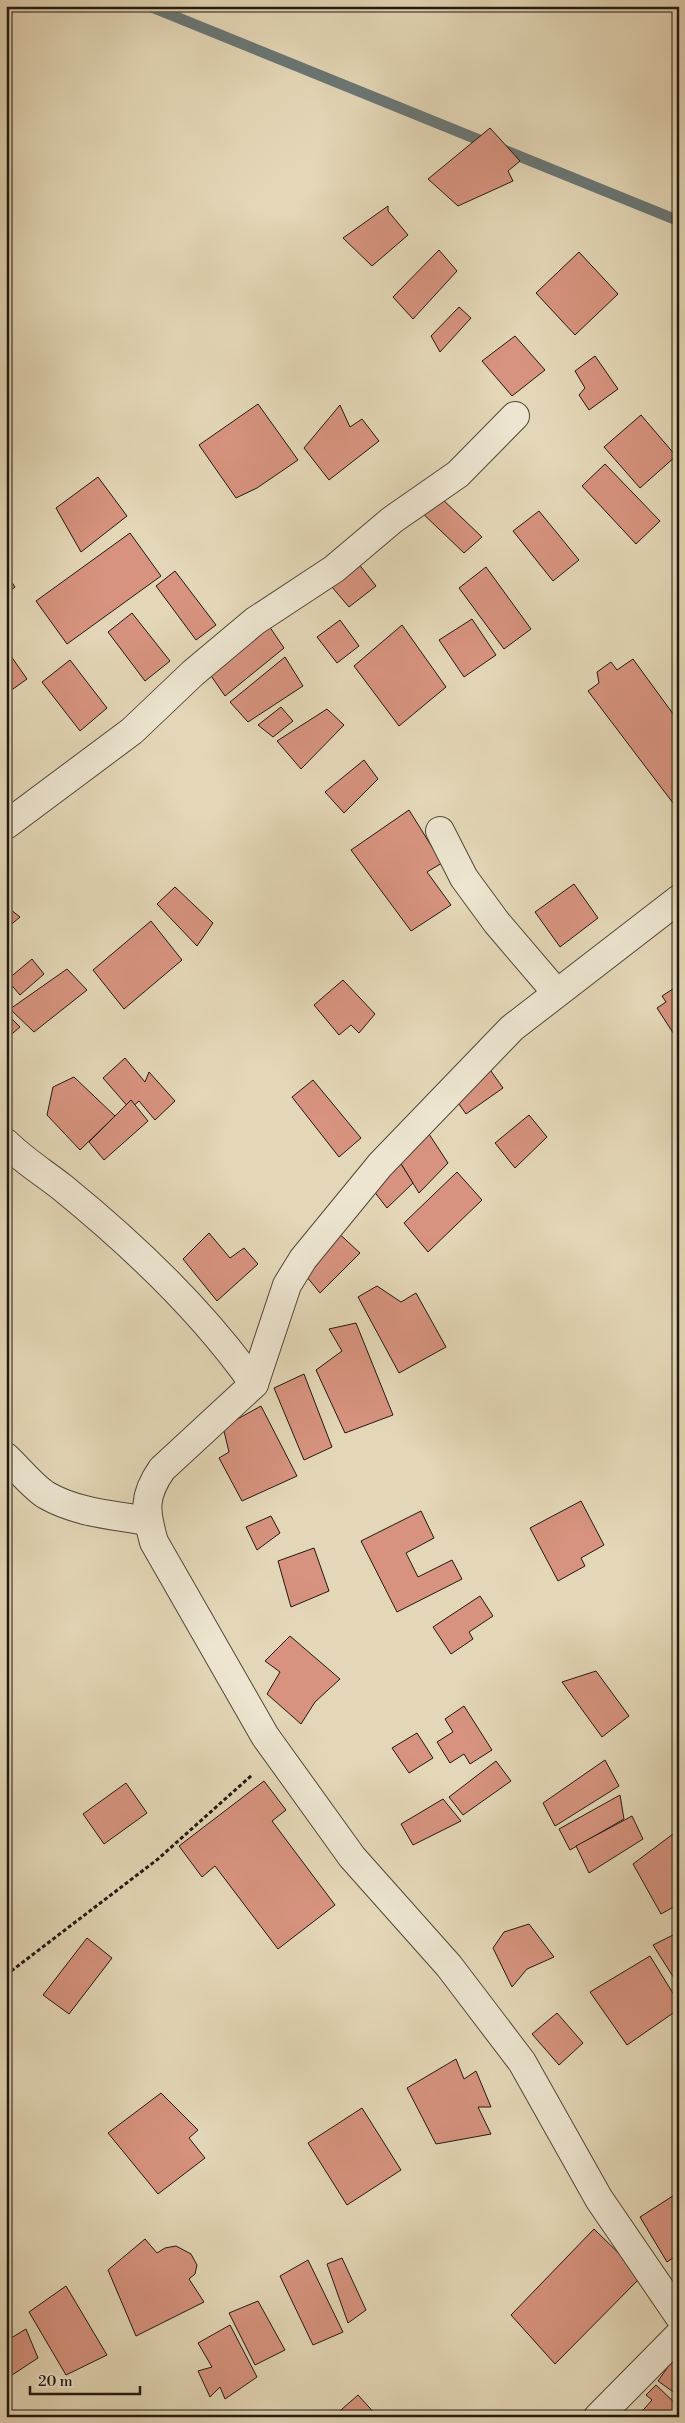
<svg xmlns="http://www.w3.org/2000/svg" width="685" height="2423" font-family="'Libre Bodoni',serif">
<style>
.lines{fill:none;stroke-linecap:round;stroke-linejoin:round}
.stream{stroke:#6a7776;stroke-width:11}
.building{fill:#d7937f;stroke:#211910}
.minor-casing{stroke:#52483a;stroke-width:30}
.path{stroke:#211910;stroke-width:3;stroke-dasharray:4 2.5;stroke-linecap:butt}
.minor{stroke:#ede5d0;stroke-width:28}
</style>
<rect width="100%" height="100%" fill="#e4d7b7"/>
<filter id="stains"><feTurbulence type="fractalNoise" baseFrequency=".004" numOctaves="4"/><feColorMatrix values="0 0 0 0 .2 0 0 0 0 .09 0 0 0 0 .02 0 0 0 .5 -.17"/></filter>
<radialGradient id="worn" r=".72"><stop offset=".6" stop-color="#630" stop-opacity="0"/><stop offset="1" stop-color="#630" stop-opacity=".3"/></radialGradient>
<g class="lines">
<polyline class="stream" points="149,6 679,221"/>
</g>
<g class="building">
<polygon points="490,128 520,161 508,171 513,181 458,206 428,179"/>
<polygon points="388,206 388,211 408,235 372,266 343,238"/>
<polygon points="439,250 457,271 413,319 393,297"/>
<polygon points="579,252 618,294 575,335 536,293"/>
<polygon points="459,307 471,318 440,352 431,336"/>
<polygon points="515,336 545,370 512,396 482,361"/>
<polygon points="595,356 618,389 589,410 579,395 585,388 575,371"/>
<polygon points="258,404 298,460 257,488 236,498 199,445"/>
<polygon points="340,405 350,427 362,419 379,441 329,480 304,448"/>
<polygon points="641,415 676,456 640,488 604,447"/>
<polygon points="605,464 660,521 636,544 582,486"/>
<polygon points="98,477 127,516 81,552 56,508"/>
<polygon points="440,497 482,537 464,553 418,509"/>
<polygon points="539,511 579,560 553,581 513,531"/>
<polygon points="130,533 161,576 67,644 36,601"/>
<polygon points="354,558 376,586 349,607 326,580"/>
<polygon points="486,567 531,629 504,649 459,588"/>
<polygon points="175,571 216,625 196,640 156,586"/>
<polygon points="6,574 15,587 6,594"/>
<polygon points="132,613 170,661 145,681 108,632"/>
<polygon points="472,619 496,655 464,677 439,640"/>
<polygon points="340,620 359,646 337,663 317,637"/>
<polygon points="267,623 284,648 225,696 207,670"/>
<polygon points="402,625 446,687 399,726 354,666"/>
<polygon points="6,649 27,679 6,694"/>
<polygon points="285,657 303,686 248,722 230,702"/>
<polygon points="633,659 679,722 679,799 673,803 588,691 599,683 597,672 611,662 617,670"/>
<polygon points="70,660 107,708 80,731 42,682"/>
<polygon points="281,707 293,721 273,737 258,725"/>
<polygon points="327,709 344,725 301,769 277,741"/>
<polygon points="364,760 378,779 344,813 325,792"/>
<polygon points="409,810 442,863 427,872 451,905 411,931 351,850"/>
<polygon points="574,884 598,918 560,947 535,912"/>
<polygon points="175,887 213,923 197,946 157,904"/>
<polygon points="6,906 20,917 6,929"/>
<polygon points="151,921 182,960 124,1009 93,970"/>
<polygon points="32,959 44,974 20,995 7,980"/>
<polygon points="67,969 87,990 34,1032 10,1009"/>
<polygon points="343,980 375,1014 359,1033 351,1025 339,1035 314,1005"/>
<polygon points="679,985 679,1042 657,1008 666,1002 662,996"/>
<polygon points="6,1013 20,1027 6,1039"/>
<polygon points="125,1058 145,1082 149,1072 175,1101 155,1120 139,1101 130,1109 103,1078"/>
<polygon points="486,1064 503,1088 466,1114 449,1090"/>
<polygon points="74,1077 115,1116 80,1150 47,1115 53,1087"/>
<polygon points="313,1080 361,1138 339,1157 292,1097"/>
<polygon points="131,1100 148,1121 104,1160 89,1142"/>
<polygon points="529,1115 547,1137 515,1168 495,1143"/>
<polygon points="425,1128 448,1163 419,1193 393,1151"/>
<polygon points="393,1151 413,1183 387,1208 366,1181"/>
<polygon points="457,1172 482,1200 428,1252 404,1223"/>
<polygon points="334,1229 360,1253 320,1293 298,1266"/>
<polygon points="209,1233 230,1258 244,1248 258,1264 217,1301 183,1259"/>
<polygon points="377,1286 401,1302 416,1293 446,1347 399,1373 358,1297"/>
<polygon points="356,1323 393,1415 345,1433 316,1370 342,1351 329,1329"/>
<polygon points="304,1374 332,1447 304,1460 274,1388"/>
<polygon points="261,1406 297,1476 242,1501 219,1458 229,1452 223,1427"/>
<polygon points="581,1501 604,1545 581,1558 585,1566 558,1581 530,1528"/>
<polygon points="421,1511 434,1538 406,1553 418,1577 452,1560 462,1579 397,1612 361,1541"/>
<polygon points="271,1516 280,1533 257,1550 246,1527"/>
<polygon points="314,1548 329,1591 291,1607 278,1561"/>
<polygon points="480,1596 493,1616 469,1632 473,1639 451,1654 433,1627"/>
<polygon points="290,1636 340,1679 315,1702 301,1724 267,1694 280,1672 265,1661"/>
<polygon points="596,1671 629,1716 602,1737 562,1682"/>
<polygon points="464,1706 492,1750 470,1764 464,1754 450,1763 437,1742 453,1732 445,1719"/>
<polygon points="417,1733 433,1758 409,1773 392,1748"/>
<polygon points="605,1760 619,1786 555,1826 543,1803"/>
<polygon points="496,1761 511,1781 463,1815 449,1797"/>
<polygon points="264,1781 286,1810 272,1821 335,1905 278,1949 215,1866 202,1877 179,1846"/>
<polygon points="126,1783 147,1813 104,1844 83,1814"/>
<polygon points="620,1795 624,1819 570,1850 559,1829"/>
<polygon points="443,1799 461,1821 413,1845 401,1824"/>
<polygon points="632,1816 643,1839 589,1873 576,1846"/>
<polygon points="677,1831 679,1836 679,1904 661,1914 633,1864"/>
<polygon points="529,1924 554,1957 527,1969 512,1987 493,1948 504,1932"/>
<polygon points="679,1932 679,1986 653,1945"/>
<polygon points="87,1938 112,1958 69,2014 43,1995"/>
<polygon points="650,1956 679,2003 679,2009 627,2045 590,1992"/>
<polygon points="557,2013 583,2043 559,2065 532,2034"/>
<polygon points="456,2059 464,2079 476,2071 491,2107 478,2107 491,2134 436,2144 407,2088"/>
<polygon points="161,2093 198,2130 189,2138 205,2158 158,2194 108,2133"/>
<polygon points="362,2108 401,2170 347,2205 308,2143"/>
<polygon points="679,2192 679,2254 667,2262 640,2217"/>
<polygon points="594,2229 642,2276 555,2364 511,2315"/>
<polygon points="145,2239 157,2253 165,2248 176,2246 191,2254 197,2265 195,2274 189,2279 204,2302 136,2336 108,2270"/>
<polygon points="342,2258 366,2310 348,2323 327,2264"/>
<polygon points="308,2260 343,2332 313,2345 280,2276"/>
<polygon points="66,2286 107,2355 66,2375 29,2312"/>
<polygon points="258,2301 285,2350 255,2365 229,2313"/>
<polygon points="230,2325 257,2377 225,2399 220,2387 210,2397 198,2371 212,2367 198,2343"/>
<polygon points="26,2329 38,2358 6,2379 6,2341"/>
<polygon points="679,2351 679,2396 658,2381"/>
<polygon points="656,2385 679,2407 679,2414 676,2417 637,2417 652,2400 646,2395"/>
<polygon points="358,2395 378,2417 333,2417"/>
</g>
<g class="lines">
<g class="minor-casing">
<g id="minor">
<polyline points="6,825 132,731 193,673 255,621 334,569 392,520 458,474 515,416"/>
<polyline points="440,831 464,878 497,923 556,992"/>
<path d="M 679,899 L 512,1028 L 380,1165 L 303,1259 L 287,1285 L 254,1384 L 162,1469 C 143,1496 145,1511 154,1542 L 265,1736 L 352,1857 L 449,1966 L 522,2062 L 599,2199 L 679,2316"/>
<path d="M 6,1143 C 23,1160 44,1173 63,1188 C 133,1245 202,1310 254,1384"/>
<path d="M 6,1457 C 19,1469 32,1486 46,1495 C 77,1513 114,1515 148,1521"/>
<polyline points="598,2417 679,2335"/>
</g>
</g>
<polyline class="path" points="6,1975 158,1859 252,1775"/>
<use href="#minor" class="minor"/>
</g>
<rect width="685" height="2423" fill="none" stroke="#e4d7b7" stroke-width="25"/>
<rect x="8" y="8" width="670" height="2408" fill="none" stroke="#211910" stroke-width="2.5"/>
<rect x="12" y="12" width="660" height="2398" fill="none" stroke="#211910"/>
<path d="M30 2386v8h110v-8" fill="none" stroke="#211910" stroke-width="2.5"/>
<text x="38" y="2386" font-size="15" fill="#211910" stroke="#ede5d0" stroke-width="4" paint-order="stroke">20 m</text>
<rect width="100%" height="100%" filter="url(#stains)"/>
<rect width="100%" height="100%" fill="url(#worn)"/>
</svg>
